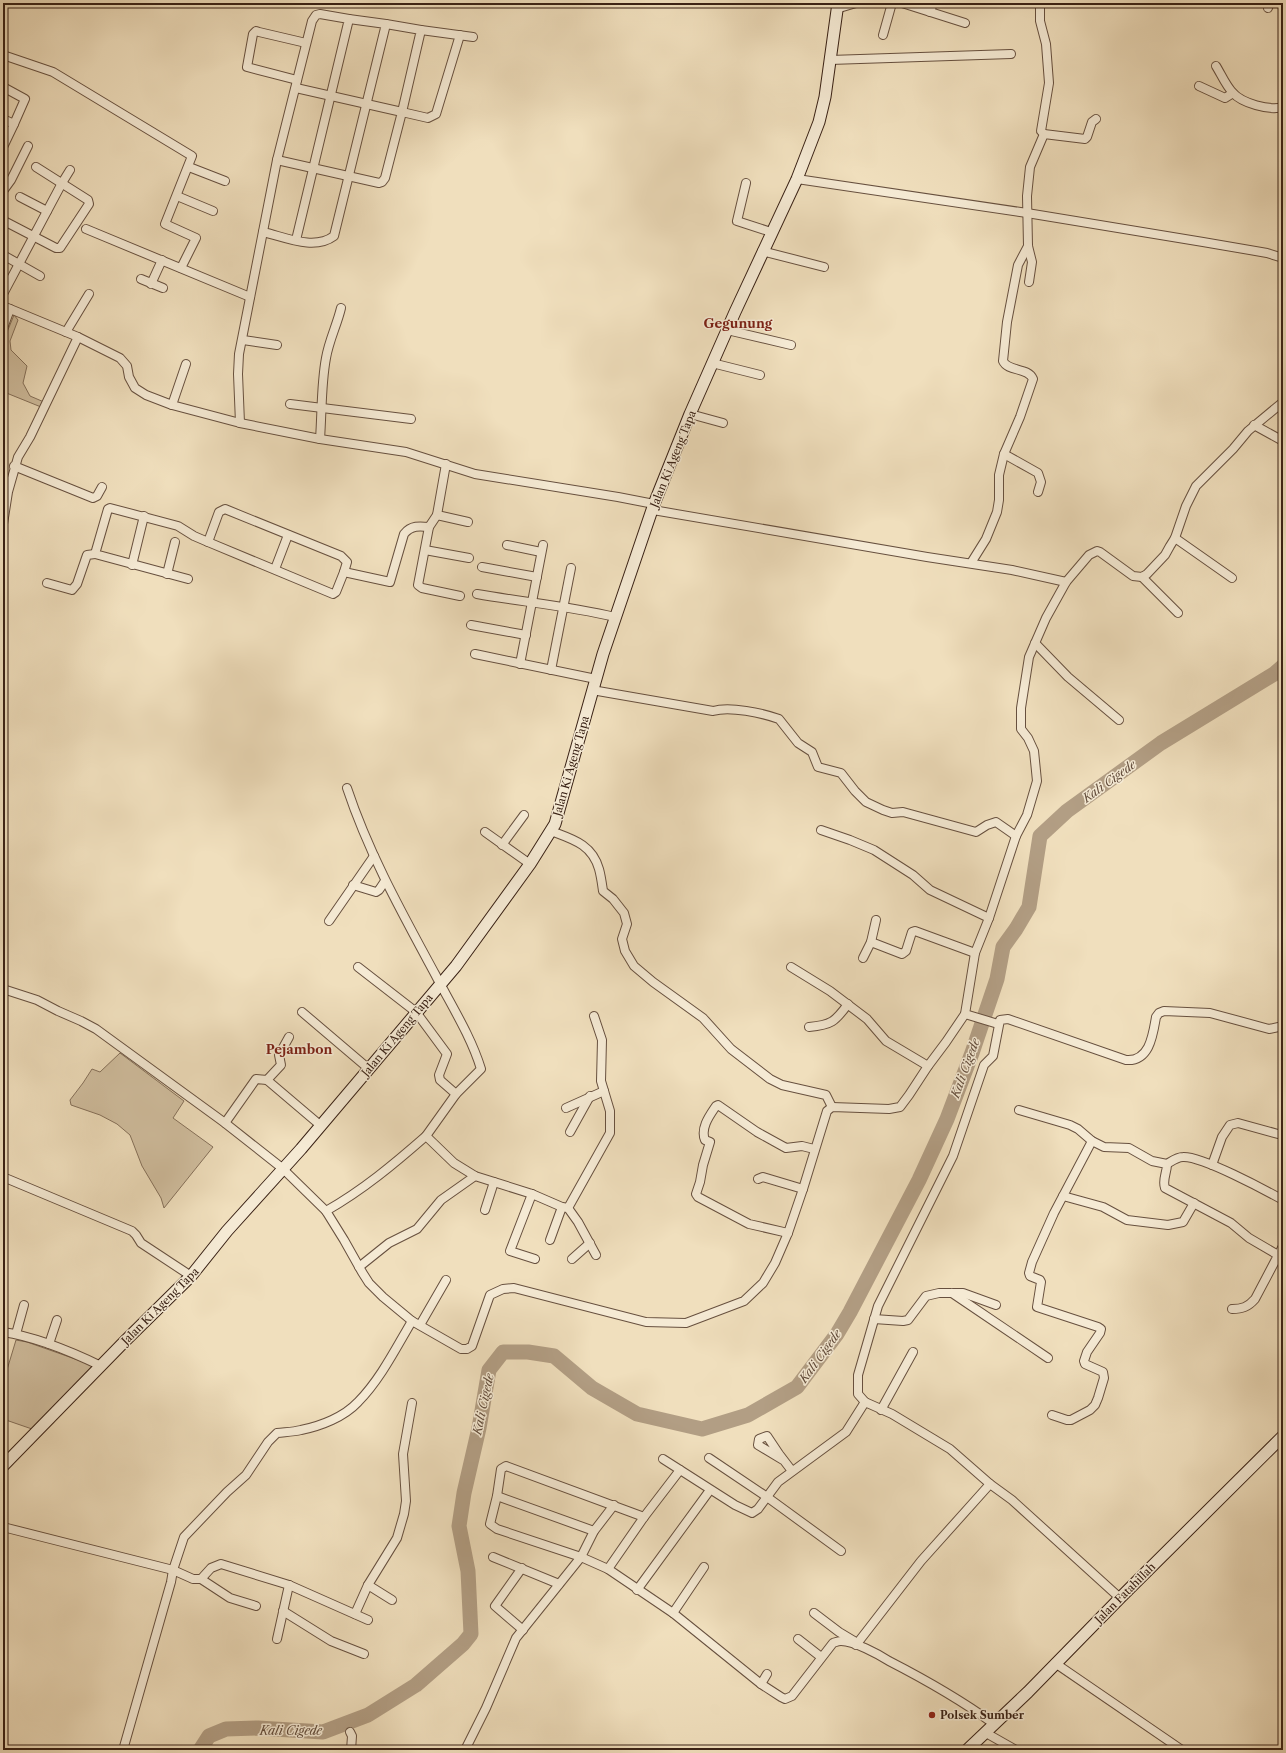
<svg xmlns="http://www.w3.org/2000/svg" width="1286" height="1753" font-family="'Libre Caslon Text',serif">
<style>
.green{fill:#d1bfa0;stroke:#85705a}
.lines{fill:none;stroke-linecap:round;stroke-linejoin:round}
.river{stroke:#b29e84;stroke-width:15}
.street-casing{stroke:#67503f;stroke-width:10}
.secondary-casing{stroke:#392115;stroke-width:13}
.street{stroke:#f5ead4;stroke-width:8}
.secondary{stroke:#f5ead4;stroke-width:11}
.poi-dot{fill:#8f2418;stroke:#f5ead4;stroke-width:1.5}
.labels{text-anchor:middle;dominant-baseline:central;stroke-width:3;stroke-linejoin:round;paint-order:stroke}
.street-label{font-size:11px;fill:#392115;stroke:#f5ead4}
.poi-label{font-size:11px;font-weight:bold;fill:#392115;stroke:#f5ead4;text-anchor:start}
.water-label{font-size:12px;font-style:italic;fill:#634d3c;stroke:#f5ead4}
.quarter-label{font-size:13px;font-weight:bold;fill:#7a1f14;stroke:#f5ead4}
</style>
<rect width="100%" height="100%" fill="#f0dfbd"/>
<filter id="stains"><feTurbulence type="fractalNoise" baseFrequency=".005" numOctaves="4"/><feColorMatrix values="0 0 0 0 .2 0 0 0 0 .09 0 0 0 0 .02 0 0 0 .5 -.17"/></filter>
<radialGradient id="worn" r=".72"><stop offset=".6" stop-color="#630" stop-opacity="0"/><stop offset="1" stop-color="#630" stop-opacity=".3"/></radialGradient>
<g class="green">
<polygon points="14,315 18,320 10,341 11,350 27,366 23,383 30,396 44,402 41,407 4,392 3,393 3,342"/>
<polygon points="120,1053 184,1101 173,1118 213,1147 164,1208 161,1198 142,1166 130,1135 117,1124 100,1115 71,1105 70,1100 83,1083 92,1069 100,1072"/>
<polygon points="16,1340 27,1342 95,1366 32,1429 3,1419 3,1383"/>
</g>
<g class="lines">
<polyline class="river" points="200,1750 209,1736 226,1729 258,1728 323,1732 368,1715 416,1685 463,1644 471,1634 468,1571 459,1526 464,1493 479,1428 489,1370 503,1352 528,1352 554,1356 592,1388 637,1414 702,1429 748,1415 797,1387 837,1334 850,1312 919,1180 947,1119 972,1053 997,979 1003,947 1016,929 1029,907 1040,836 1067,811 1161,743 1274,674 1283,666"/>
<g class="street-casing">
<g id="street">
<polyline points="902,3 965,23"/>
<polyline points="1040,7 1040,21 1046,44 1049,83 1041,131 1044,134"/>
<polyline points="1268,8 1270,3"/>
<polyline points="836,9 856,3"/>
<polyline points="930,12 933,3"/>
<polyline points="386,24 421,30 402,112 428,118 436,114 460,35"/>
<polyline points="421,30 473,37"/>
<polyline points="883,35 892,3"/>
<polyline points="3,55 53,72 192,156 165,224 196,238 181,268"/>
<polyline points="830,60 1011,54"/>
<path d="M 1216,66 C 1221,74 1226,86 1233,93 C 1242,103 1269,111 1283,107"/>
<polyline points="297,80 247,67 253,34 256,31 259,32 306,43"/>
<polyline points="1199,86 1225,98 1233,93"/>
<polyline points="3,87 25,99 14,124"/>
<polyline points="3,119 14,124 3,147"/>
<polyline points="277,160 379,183 382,182 385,178 402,112 296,88"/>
<polyline points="189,167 225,181"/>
<polyline points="797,179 1027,213 1203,242 1267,253 1283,258"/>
<polyline points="746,183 737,221 771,232"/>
<polyline points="3,191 11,180 28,146"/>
<polyline points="177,196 213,211"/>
<polyline points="20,197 47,211"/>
<polyline points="6,222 56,248 60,248 89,204 88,200 36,167"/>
<polyline points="86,229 250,297"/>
<path d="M 263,232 C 285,237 314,251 334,236 L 386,24 L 349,19"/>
<polyline points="762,251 824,267"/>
<polyline points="3,255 40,276"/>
<polyline points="141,279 163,288"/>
<polyline points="1029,282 1032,262 1028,246 1027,196 1030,167 1044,134 1085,139 1087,137 1092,122 1096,119"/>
<polyline points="151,284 162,260"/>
<polyline points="3,294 62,183 70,170"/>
<polyline points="3,306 78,337 120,358 127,366 129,377 135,388 146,395 172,405 240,423 320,439 406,452 475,474 618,497 654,504"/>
<polyline points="3,328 10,309"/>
<polyline points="727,330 791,345"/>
<polyline points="66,332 89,294"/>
<polyline points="243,340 277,345"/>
<polyline points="712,363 760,375"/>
<polyline points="290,404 411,419"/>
<polyline points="172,405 186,364"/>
<polyline points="690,414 723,423"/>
<polyline points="240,423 238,374 239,354 277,160 312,21 316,15 320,14 349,19 296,240"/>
<polyline points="1254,425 1283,441"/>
<path d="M 320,439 C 322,412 321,385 326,358 C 329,340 337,325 341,308"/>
<polyline points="1004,454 1038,473 1041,482 1038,492"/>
<polyline points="446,464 437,515 429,527 418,585 422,588 460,596"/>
<polyline points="14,466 93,498 97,496 102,487"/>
<polyline points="653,510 927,557 1012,570 1066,582"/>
<polyline points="437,515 468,522"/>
<polyline points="3,524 8,492 18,457 30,437 78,337"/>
<polyline points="1175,538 1232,578"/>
<path d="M 208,542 L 333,594 L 336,592 L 344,572 L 390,582 L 404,534 C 411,525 420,526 429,527"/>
<polyline points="507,545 541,552"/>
<polyline points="425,550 469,558"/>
<path d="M 971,563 L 986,539 L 997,512 L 999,500 L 999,475 L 1004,454 L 1020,417 L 1033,379 C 1028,367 1008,372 1003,361 L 1007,322 L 1018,265 L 1028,246"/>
<polyline points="132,565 144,516"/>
<polyline points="482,567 537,577"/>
<polyline points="275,569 288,535"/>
<polyline points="167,574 175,542"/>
<polyline points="1142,577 1178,613"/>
<polyline points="188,579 95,554 108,509 110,508 178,526 194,536 208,542 219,512 225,509 341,556 347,562 344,572"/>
<polyline points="47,583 72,590 77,584 87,555 95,554"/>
<path d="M 477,594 C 523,602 569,606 615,617"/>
<polyline points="471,625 526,635"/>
<polyline points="1035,643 1068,677 1119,720"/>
<polyline points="475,654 596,679"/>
<polyline points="520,664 543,545"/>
<polyline points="551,670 571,568"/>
<path d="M 592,690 L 713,711 C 730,706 762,713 779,719 L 798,743 L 812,752 L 818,767 L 841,773 L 855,791 L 866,802 L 883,810 L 892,813 L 903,812 L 976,832 L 987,825 L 996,822 L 1016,836"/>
<path d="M 347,788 C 369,854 402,913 435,974 C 451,1005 471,1036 481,1069 L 456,1094 L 426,1136"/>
<polyline points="821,830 850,840 874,850 913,875 930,890 989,918"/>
<path d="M 551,831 C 572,839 592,844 599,869 C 601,876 602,884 603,891 L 613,899 L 624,913 L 627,924 L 622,939 L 625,951 L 634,966 L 653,982 L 703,1018 L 731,1049 L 770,1079 L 782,1085 L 826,1095 L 832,1107"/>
<polyline points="485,832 530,864"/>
<polyline points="502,845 524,815"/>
<polyline points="353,885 376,892 379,890 385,881"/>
<polyline points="329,921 374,856"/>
<polyline points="871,942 902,954 906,951 912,932 915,931 975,953"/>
<polyline points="863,958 871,942 876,920"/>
<polyline points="358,967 416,1012 447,1054 439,1075 440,1080 456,1094"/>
<polyline points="791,967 830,991 867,1019 886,1041 928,1066"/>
<polyline points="3,989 37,1000 58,1011 81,1021 96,1029 225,1123 282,1168 326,1211 344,1240 362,1272 369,1283 383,1297 412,1321 461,1349 467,1349 472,1346 490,1295 503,1289 514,1288 646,1322 686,1323 744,1301 763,1283 775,1263 788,1233 803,1189 827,1111 832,1107 889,1109 900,1107 909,1095 928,1066 946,1042 965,1014 975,953 989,918 1016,836 1027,815 1037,781 1034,751 1028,738 1021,729 1021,708 1029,657 1046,618 1066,582 1089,555 1097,551 1100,552 1133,576 1142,577 1147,574 1165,555 1170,546 1175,538 1186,506 1196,486 1233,449 1248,431 1283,402"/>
<polyline points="302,1012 369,1069"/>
<polyline points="965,1014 998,1024"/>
<path d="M 809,1027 C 831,1025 835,1022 848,1004"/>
<polyline points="267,1080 281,1065 279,1055 289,1037"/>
<polyline points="566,1108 604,1091"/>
<path d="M 1019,1110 L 1070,1125 L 1078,1129 L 1092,1141 L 1104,1147 L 1129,1148 L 1152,1161 L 1167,1164 C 1167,1173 1162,1180 1165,1188 L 1231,1223 L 1249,1238 L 1278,1255"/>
<polyline points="225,1123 256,1079 267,1080 320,1125"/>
<polyline points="570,1132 590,1096"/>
<path d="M 1167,1164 C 1172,1161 1177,1157 1183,1157 C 1202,1156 1265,1190 1283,1200"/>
<polyline points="1212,1165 1222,1137 1230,1125 1238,1123 1278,1134"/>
<polyline points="3,1177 132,1231 136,1235 141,1243 191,1276"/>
<polyline points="758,1179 763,1177 803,1189"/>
<polyline points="532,1194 510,1251 535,1259"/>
<polyline points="1063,1196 1103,1207 1127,1220 1168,1225 1183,1222 1194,1203"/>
<polyline points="568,1208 578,1222 596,1255"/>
<polyline points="485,1210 494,1182"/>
<path d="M 326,1211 C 363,1190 394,1164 426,1136 L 454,1163 L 475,1176 L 532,1194 L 562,1207 L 568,1208 L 610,1133 L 610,1111 L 601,1081 L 602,1040 L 594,1016"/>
<path d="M 788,1233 L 749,1224 L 698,1197 L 696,1194 L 700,1182 L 703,1165 L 710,1142 L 705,1140 C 700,1128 710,1115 716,1106 L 718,1105 L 757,1132 L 786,1148 L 802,1146 L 814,1149"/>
<polyline points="550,1240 562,1207"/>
<polyline points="572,1259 590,1243"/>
<polyline points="359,1267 389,1243 417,1229 441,1200 475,1176"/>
<polyline points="952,1293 1048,1358"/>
<path d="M 1232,1309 C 1242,1309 1248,1307 1255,1299 L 1283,1246"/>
<polyline points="874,1319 903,1321 908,1320 926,1296 939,1293 963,1293 996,1305"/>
<polyline points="420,1325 446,1280"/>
<path d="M 3,1332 C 37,1337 70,1351 101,1366"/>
<polyline points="16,1334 24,1305"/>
<polyline points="49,1344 57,1320"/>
<path d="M 865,1402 L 858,1394 L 858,1375 L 878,1306 L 953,1156 L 984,1065 L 993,1056 L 1000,1020 L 1008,1019 L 1126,1060 C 1150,1062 1153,1034 1156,1017 L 1159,1013 L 1164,1011 L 1210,1013 L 1269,1029 L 1283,1026"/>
<polyline points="881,1410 913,1352"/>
<polyline points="1052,1415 1067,1420 1071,1420 1090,1410 1095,1405 1098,1398 1104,1378 1103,1372 1085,1364 1084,1361 1087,1352 1100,1333 1101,1329 1098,1327 1037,1307 1041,1282 1040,1280 1030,1276 1029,1273 1032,1262 1054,1213 1092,1141"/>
<polyline points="709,1458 767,1497 841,1551"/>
<polyline points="663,1459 735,1505 752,1513 758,1509 778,1482 846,1432 865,1402 892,1414 950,1449 990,1484 1012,1500 1120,1598"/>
<polyline points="783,1460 758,1445 759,1439 767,1436 779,1454 792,1471"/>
<polyline points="497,1496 594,1531"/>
<path d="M 644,1517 L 506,1466 L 501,1469 L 497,1496 L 490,1524 L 497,1529 L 581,1557 L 608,1569 L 673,1613 L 761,1684 L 781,1697 L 785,1699 L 792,1696 L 833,1643 C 836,1642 838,1641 841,1641 C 854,1641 878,1654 889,1661 C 926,1680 961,1700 994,1724"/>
<polyline points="3,1527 173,1570 193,1579 201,1579 211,1568 221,1564 289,1585 368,1620"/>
<polyline points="493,1557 559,1584"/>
<polyline points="522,1568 495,1606 523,1630"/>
<polyline points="608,1569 644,1517 680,1470"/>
<polyline points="201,1579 230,1598 256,1606"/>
<polyline points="368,1585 392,1600"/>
<polyline points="637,1590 710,1490"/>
<polyline points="283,1611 331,1641 364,1654"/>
<polyline points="673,1613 704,1567"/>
<polyline points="814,1613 839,1632 854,1641"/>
<polyline points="355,1614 368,1585 397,1538 404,1514 406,1501 403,1454 412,1403"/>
<polyline points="277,1639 289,1585"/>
<polyline points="798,1639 821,1657"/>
<polyline points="856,1645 921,1561 990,1484"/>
<polyline points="1055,1663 1182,1750"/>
<polyline points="761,1684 767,1674"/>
<polyline points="350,1732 352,1736 351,1750"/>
<polyline points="986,1733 1016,1750"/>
<path d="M 123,1750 L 171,1582 L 173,1570 L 184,1537 L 227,1492 L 246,1475 L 268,1442 L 277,1433 C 285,1432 293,1432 301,1430 C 321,1426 344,1417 358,1402 C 380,1380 396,1348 412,1321"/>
<polyline points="465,1750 486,1708 516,1638 581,1557 594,1531 614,1505"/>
</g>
</g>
<g class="secondary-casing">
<g id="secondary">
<polyline points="3,1466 125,1341 191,1276 227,1231 301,1149 456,966 530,864 555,824 603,654 654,504 690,414 735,312 797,179 819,122 825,97 838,3"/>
<polyline points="967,1750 1028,1692 1120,1598 1283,1436"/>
</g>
</g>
<use href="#street" class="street"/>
<use href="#secondary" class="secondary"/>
</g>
<circle class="poi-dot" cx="932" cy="1715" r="4"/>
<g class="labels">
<g class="street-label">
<text transform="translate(673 459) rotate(-68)">Jalan Ki Ageng Tapa</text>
<text transform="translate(571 766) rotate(-74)">Jalan Ki Ageng Tapa</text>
<text transform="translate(397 1035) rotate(-50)">Jalan Ki Ageng Tapa</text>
<text transform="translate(160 1306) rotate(-45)">Jalan Ki Ageng Tapa</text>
<text transform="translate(1125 1593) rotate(-45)">Jalan Fatahillah</text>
</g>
<g class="poi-label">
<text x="940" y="1715">Polsek Sumber</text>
</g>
<g class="water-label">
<text transform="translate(1109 781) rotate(-36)">Kali Cigede</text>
<text transform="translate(965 1068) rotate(-70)">Kali Cigede</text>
<text transform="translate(820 1356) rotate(-54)">Kali Cigede</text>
<text transform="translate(483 1404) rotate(-78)">Kali Cigede</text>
<text x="291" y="1730">Kali Cigede</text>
</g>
<g class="quarter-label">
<text x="738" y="323">Gegunung</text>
<text x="299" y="1049">Pejambon</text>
</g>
</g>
<rect width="1286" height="1753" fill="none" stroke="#f0dfbd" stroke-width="16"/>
<rect x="4" y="4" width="1278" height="1745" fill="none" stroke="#392115" stroke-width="2"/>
<rect x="8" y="8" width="1270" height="1737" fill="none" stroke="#392115"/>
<rect width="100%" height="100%" filter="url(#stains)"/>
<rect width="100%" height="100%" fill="url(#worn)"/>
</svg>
